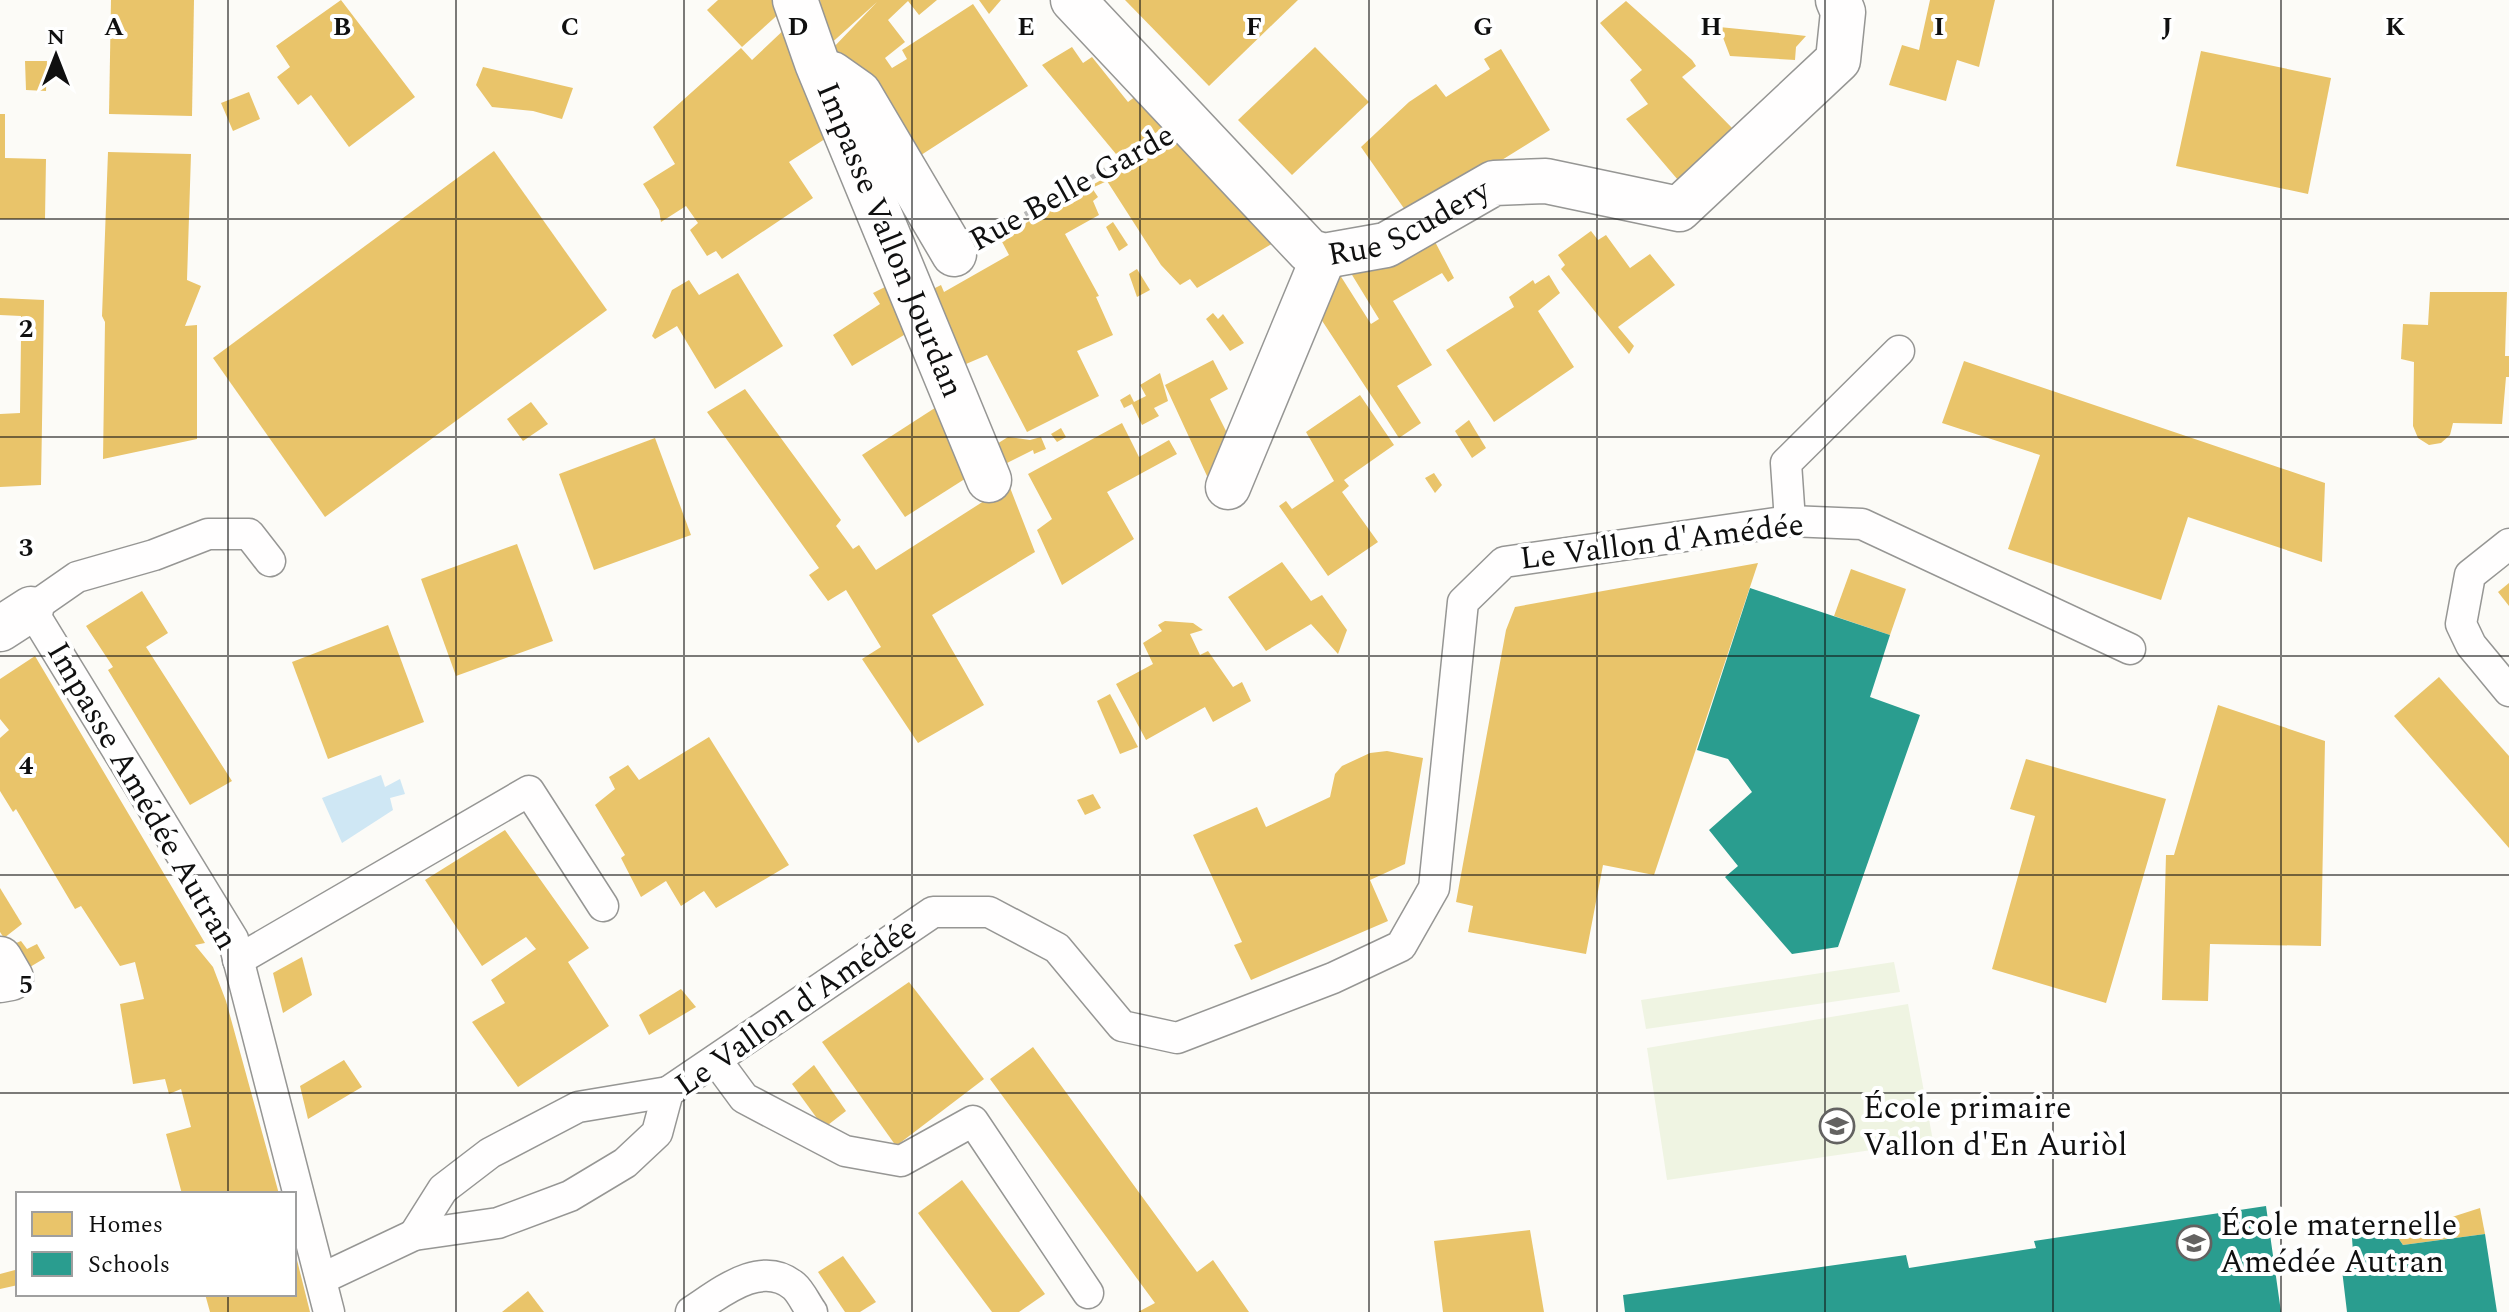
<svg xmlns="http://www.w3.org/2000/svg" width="2509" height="1312" font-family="Spectral,serif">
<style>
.pitch{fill:#eff4e2}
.water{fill:#cfe7f4}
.homes{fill:#e9c46a}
.schools{fill:#2a9d8f}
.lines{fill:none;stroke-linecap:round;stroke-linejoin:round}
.service-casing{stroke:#969694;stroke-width:33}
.minor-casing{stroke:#969694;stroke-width:47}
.path{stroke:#b9b9b8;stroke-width:5;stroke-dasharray:8 4;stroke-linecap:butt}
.service{stroke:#fffefe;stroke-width:30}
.minor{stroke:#fffefe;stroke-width:44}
.grid{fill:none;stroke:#101010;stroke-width:2;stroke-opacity:0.55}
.labels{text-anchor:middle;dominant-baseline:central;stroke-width:8;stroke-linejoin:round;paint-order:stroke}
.street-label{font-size:32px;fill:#101010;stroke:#fff}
.poi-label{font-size:32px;fill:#101010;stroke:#fff;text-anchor:start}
.grid-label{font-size:26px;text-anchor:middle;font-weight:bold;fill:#101010;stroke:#fff;stroke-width:8;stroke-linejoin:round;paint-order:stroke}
</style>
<rect width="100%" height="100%" fill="#fcfbf7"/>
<g class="pitch">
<polygon points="1894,962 1900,992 1646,1029 1641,1000"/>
<polygon points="1908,1004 1933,1141 1667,1180 1647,1048"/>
</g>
<polygon class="water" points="381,775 385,787 400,779 405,794 390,798 393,810 342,843 322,798"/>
<g class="homes">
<polygon points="111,0 194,0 192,116 109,114"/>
<polygon points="341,0 415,97 349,147 311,95 298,105 277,77 290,67 276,46"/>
<polygon points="718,0 780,0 783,10 742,47 707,10"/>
<polygon points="820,0 937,0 919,15 908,1 888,20 905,42 885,58 892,68 907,59 902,50 973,4 1028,86 918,157 831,50 877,2 827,47"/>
<polygon points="979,0 1001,0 989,14"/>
<polygon points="1125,0 1298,0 1209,86"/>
<polygon points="1930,0 1995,0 1979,67 1957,60 1946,101 1889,85 1902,45 1919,50"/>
<polygon points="1626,1 1692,60 1696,66 1682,77 1736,132 1678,180 1626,119 1648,104 1630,80 1642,70 1600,23"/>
<polygon points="789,25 828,137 789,162 813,198 722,259 716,251 707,256 690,230 698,223 686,206 661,222 659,210 643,184 675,164 653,127 741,48 752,60"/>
<polygon points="1719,27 1789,34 1806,36 1796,47 1795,60 1730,56"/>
<polygon points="1072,47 1083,63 1092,57 1128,102 1144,90 1174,123 1116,154 1042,65"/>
<polygon points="1315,47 1369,102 1292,175 1238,120"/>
<polygon points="1501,49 1550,130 1410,217 1361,147 1409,102 1436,84 1446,97 1490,69 1484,59"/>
<polygon points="2201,51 2331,78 2308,194 2176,166"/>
<polygon points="25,61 47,61 46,91 26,90"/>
<polygon points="483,67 573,88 562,119 533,111 492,107 476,85"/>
<polygon points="249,92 260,119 233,131 221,103"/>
<polygon points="0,114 5,114 5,158 46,159 45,219 0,219"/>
<polygon points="1179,143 1275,242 1197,288 1190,279 1180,285 1161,265 1107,181 1092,188 1098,197 1093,201 1099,215 1065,234 1099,296 1096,297 1113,335 1077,351 1099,396 1027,432 987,355 959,367 929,291 941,285 944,292 1009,255 1000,238 1150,152 1153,155"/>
<polygon points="494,151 607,310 325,517 213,358"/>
<polygon points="108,152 191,154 187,280 201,286 185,326 197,325 197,439 103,459 105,322 102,316"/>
<polygon points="1113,222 1128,245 1119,251 1106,227"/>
<polygon points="1591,231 1598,240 1606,235 1630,268 1650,254 1675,285 1618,327 1634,346 1629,354 1561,269 1565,265 1558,255"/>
<polygon points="1432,236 1454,278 1448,282 1442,273 1393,301 1432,365 1397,386 1421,423 1399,438 1317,313 1340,275 1371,324 1379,319 1349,270"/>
<polygon points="1137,269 1150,290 1137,297 1129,274"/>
<polygon points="738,273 783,346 715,389 677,326 655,339 652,336 672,290 689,280 699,295"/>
<polygon points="1549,275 1560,293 1538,311 1574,367 1494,422 1446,350 1514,307 1509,297 1533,280 1535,284"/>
<polygon points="889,285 909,332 852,366 833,335 880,304 873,293"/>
<polygon points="2430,292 2507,292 2505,356 2509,356 2509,377 2506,377 2502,424 2453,423 2450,435 2441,443 2429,445 2418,438 2413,426 2414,362 2401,359 2403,324 2428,325"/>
<polygon points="0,298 44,300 41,485 0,487 0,414 20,413 21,339 21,316 0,315"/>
<polygon points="1213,313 1218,319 1223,314 1244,343 1230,351 1206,319"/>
<polygon points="1213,360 1228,389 1210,399 1233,445 1213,489 1165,385"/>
<polygon points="1964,361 2325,483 2322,562 2188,517 2161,600 2008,549 2040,455 1942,423"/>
<polygon points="1160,373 1168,401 1154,408 1159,416 1142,425 1132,404 1124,408 1120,400 1130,394 1134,402 1146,396 1140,385"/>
<polygon points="745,389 841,520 836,526 853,549 859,545 876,570 1009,485 1035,552 932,615 984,705 918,743 862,659 881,647 846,590 828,601 809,575 819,568 707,412"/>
<polygon points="1360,395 1394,445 1344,480 1349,486 1342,492 1378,542 1328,576 1279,506 1286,501 1292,509 1334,481 1306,432"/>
<polygon points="531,402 548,424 523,441 507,419"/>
<polygon points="941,404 971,475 905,517 862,455"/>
<polygon points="1469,420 1486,448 1472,458 1455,431"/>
<polygon points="1122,423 1139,457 1169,440 1177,454 1107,492 1134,539 1062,585 1037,530 1052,519 1028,474"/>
<polygon points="1061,428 1066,437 1057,442 1051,434"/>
<polygon points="1008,437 1030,440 1041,437 1046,449 1034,454 1033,450 1001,466 992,447"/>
<polygon points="655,438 691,535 594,570 559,474"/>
<polygon points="1434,473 1442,485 1435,493 1425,478"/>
<polygon points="517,544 553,641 456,676 421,579"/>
<polygon points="1282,562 1311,601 1322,595 1347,630 1338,654 1311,624 1266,651 1228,597"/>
<polygon points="1758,563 1654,875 1603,865 1586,954 1468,932 1473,906 1456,902 1506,630 1515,607"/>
<polygon points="1851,569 1906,589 1890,635 1834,616"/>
<polygon points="2509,583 2509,606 2498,592"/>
<polygon points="142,591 168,633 146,647 232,781 190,805 108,670 113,667 86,626"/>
<polygon points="1165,621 1193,623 1203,630 1190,634 1200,655 1208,651 1233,687 1242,682 1251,701 1213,722 1205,707 1146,740 1116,684 1153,664 1143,643 1162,631 1158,625"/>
<polygon points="388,625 424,722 328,759 292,662"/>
<polygon points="35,656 205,943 195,945 213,967 226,1001 279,1194 182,1194 166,1134 191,1127 181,1089 169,1094 165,1079 133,1084 120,1004 144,999 135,962 120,966 81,906 75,909 16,809 13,812 0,791 0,738 9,730 0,719 0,679"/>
<polygon points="2439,677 2509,756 2509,848 2394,716"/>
<polygon points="1110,694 1138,747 1120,754 1097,701"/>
<polygon points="2218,705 2325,741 2321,946 2210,944 2208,1001 2162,1000 2166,855 2174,855"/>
<polygon points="709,737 789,865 716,908 704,891 681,906 666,881 641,897 621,858 625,855 595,805 615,789 609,777 628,765 639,780"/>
<polygon points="1387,751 1423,758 1405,864 1370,880 1388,921 1251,980 1234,945 1242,942 1193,835 1257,807 1266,827 1330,797 1335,774 1342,766 1370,753"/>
<polygon points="2026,759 2166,799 2106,1003 1992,969 2035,816 2010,809"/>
<polygon points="1093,794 1101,808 1085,815 1077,800"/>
<polygon points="505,830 589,948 568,962 609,1026 518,1087 472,1022 505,1003 491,980 536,949 526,937 482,966 425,880"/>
<polygon points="0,888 22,924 4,938 0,932"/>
<polygon points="21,941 27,949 37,944 45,958 25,970 9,946"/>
<polygon points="302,957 312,995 283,1013 273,973"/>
<polygon points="909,982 984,1079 896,1146 822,1042"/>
<polygon points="681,989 696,1007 649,1035 639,1015"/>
<polygon points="1033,1047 1197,1272 1213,1260 1249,1312 1138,1312 1155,1303 990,1079"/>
<polygon points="344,1060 362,1087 308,1119 300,1086"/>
<polygon points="814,1065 846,1111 824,1128 792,1084"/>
<polygon points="962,1180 1045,1294 1019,1312 992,1312 918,1213"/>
<polygon points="2480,1208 2485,1234 2403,1245 2396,1235"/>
<polygon points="1530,1230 1544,1312 1443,1312 1434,1241"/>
<polygon points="295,1252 310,1312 210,1312 205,1294 294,1294"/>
<polygon points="843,1256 876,1302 860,1312 845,1312 818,1272"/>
<polygon points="15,1270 18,1285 0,1289 0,1274"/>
<polygon points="528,1291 544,1312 502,1312"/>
</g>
<g class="schools">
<polygon points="1750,588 1890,635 1870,697 1920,715 1838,947 1792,954 1725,877 1738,866 1709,830 1752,792 1728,759 1697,750"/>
<polygon points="2266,1206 2281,1312 1625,1312 1623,1295 1906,1255 1909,1268 2036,1248 2034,1241"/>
<polygon points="2384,1226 2383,1240 2396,1235 2403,1245 2485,1234 2497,1312 2347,1312 2342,1270 2354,1266 2352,1238"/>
</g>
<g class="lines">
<g class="service-casing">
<g id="service">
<polyline points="1790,521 1786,463 1899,351"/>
<polyline points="2509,544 2470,575 2461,624 2471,645 2509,691"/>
<polyline points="270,561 249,534 208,534 154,555 77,577 31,609 233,939 329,1312"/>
<polyline points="238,960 529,791 603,906"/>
<polyline points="716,1060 744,1098 845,1151 901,1161 973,1121 1088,1293"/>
<polyline points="414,1235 443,1189 490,1153 578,1107 668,1092"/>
<polyline points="321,1279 414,1235 498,1223 570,1196 625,1163 657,1133 668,1092 933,912 989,912 1057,948 1122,1026 1177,1038 1333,978 1401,946 1434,888 1463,602 1504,562 1790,521 1862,524 2130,649"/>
<path d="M 691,1312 C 719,1294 761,1258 794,1286 C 801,1292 806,1304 812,1312"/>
</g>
</g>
<g class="minor-casing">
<g id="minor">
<path id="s1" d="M 795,0 L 817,63 L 989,480"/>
<path id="s2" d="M 1073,0 L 1309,251 L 1324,256 L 1386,245 L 1494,183 L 1546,181 L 1679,209 L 1838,60 L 1843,12 L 1838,0"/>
<polyline points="832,74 859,93 954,254"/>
<polyline points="1228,487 1324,256"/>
<polyline points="0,629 31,609"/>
<polyline points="0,959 11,978 0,980"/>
</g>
</g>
<polyline class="path" points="1004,226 1139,151"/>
<use href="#service" class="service"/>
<use href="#minor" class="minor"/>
</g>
<path class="grid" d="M 228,0 L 228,1194M 456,0 L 456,1312M 684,0 L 684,1312M 912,0 L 912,1312M 1140,0 L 1140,1312M 1369,0 L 1369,1312M 1597,0 L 1597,1312M 1825,0 L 1825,1312M 2053,0 L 2053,1312M 2281,0 L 2281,1312M 0,219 L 2509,219M 0,437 L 2509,437M 0,656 L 2509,656M 0,875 L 2509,875M 0,1093 L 2509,1093M 228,1294 L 228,1312"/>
<defs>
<g id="school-ring" transform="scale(1.8)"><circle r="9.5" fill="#fff" stroke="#636261" stroke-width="1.5"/><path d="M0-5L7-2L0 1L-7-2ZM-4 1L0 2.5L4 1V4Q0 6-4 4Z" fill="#636261"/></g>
</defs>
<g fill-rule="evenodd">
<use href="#school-ring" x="1837" y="1126"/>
<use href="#school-ring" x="2194" y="1243"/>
</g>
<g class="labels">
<g class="street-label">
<text transform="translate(1072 188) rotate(-29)">Rue Belle Garde</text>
<text stroke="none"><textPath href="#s2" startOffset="452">Rue Scudery</textPath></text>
<text stroke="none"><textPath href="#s1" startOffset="258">Impasse Vallon Jourdan</textPath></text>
<text transform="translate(1662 542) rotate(-7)">Le Vallon d'Amédée</text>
<text transform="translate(142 796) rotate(60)">Impasse Amédée Autran</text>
<text transform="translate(796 1007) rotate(-35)">Le Vallon d'Amédée</text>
</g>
<g class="poi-label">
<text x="1863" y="1108">École primaire<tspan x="1863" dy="37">Vallon d'En Auriòl</tspan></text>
<text x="2220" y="1225">École maternelle<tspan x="2220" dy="37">Amédée Autran</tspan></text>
</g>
</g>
<g class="grid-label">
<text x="114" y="35">A</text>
<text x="342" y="35">B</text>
<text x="570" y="35">C</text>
<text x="798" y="35">D</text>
<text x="1026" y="35">E</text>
<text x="1254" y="35">F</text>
<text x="1483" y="35">G</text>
<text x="1711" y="35">H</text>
<text x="1939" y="35">I</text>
<text x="2167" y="35">J</text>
<text x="2395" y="35">K</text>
<text x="26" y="337">2</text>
<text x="26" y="556">3</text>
<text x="26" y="774">4</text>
<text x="26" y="993">5</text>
</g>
<rect x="16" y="1192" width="280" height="104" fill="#ffffff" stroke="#9f9f9f" stroke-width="2"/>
<rect x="32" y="1212" width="40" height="24" fill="#e9c46a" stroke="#9f9f9f" stroke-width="2"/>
<text x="88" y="1232" font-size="24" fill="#101010">Homes</text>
<rect x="32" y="1252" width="40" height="24" fill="#2a9d8f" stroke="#9f9f9f" stroke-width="2"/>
<text x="88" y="1272" font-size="24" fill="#101010">Schools</text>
<g transform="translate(56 56)" stroke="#ffffff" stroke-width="6" paint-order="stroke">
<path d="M0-6L14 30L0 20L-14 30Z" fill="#101010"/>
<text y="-12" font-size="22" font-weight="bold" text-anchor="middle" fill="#101010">N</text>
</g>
</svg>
